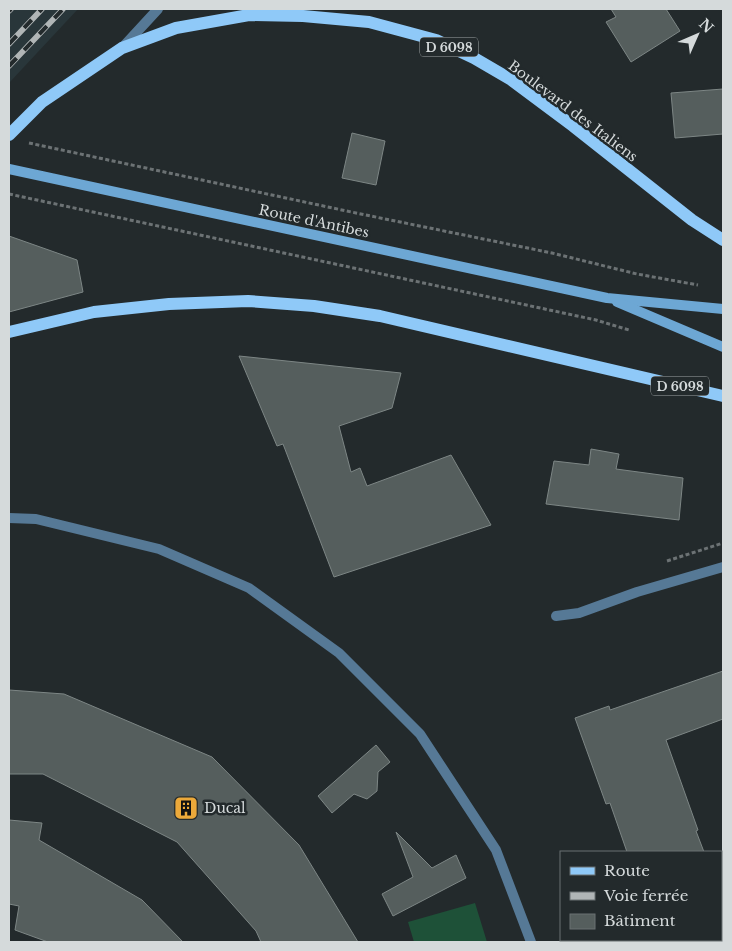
<svg xmlns="http://www.w3.org/2000/svg" width="732" height="951" font-family="'Libre Baskerville',serif">
<style>
.built{fill:#29363a}
.green{fill:#1e5138}
.building{fill:#555e5d;stroke:#7d8685}
.lines{fill:none;stroke-linecap:round;stroke-linejoin:round}
.path{stroke:#6c7274;stroke-width:3;stroke-dasharray:4 2.5;stroke-linecap:butt}
.street{stroke:#567996;stroke-width:10}
.secondary{stroke:#6da7d4;stroke-width:10}
.primary{stroke:#8fc9f8;stroke-width:12}
.rail-casing{stroke:#b0b5b6;stroke-width:5.5}
.rail{stroke:#232a2c;stroke-width:4;stroke-dasharray:11;stroke-linecap:butt}
.labels{text-anchor:middle;dominant-baseline:central;stroke-width:5;stroke-linejoin:round;paint-order:stroke}
.shield{fill:#232a2c;stroke:#a0a5a6;stroke-width:1}
.shield-label{font-size:12px;font-weight:bold;fill:#d5dadb}
.street-label{font-size:14px;fill:#d5dadb;stroke:#232a2c}
.poi-label{font-size:14px;fill:#d5dadb;stroke:#232a2c;text-anchor:start}
</style>
<rect width="100%" height="100%" fill="#232a2c"/>
<polygon class="built" points="9,9 78,9 9,83"/>
<polygon class="green" points="475,903 487,942 414,942 408,922"/>
<g class="building">
<polygon points="611,9 666,9 680,31 631,62 606,22 616,17"/>
<polygon points="723,89 723,134 675,138 671,93"/>
<polygon points="352,133 385,141 376,185 342,178"/>
<polygon points="9,236 77,260 83,292 9,312"/>
<polygon points="239,356 401,373 392,408 339,426 351,472 360,468 367,486 451,455 491,525 334,577 283,444 277,446"/>
<polygon points="591,449 619,454 616,469 683,478 679,520 546,504 554,461 589,465"/>
<polygon points="723,671 723,719 666,740 698,830 696,831 704,852 627,852 610,803 606,804 575,718 609,706 610,710"/>
<polygon points="9,690 64,694 212,757 299,845 358,942 261,942 256,931 177,842 43,774 9,774"/>
<polygon points="376,745 390,762 378,772 377,791 367,799 354,794 332,813 318,796"/>
<polygon points="9,820 42,823 39,840 142,900 183,942 48,942 15,930 19,906 9,904"/>
<polygon points="396,832 432,868 456,855 466,878 393,916 382,894 413,877"/>
</g>
<g class="lines">
<g class="path">
<polyline points="29,143 356,213 552,253 637,274 698,285"/>
<polyline points="9,194 596,320 629,330"/>
<polyline points="667,561 723,543"/>
</g>
<g class="street">
<polyline points="123,47 158,9"/>
<polyline points="9,518 36,519 159,549 249,588 339,653 420,734 496,850 531,942"/>
<polyline points="556,616 579,613 637,592 723,567"/>
</g>
<g class="secondary">
<polyline points="9,169 607,298 723,309"/>
<polyline points="617,302 723,347"/>
</g>
<g class="primary">
<polyline points="9,135 42,102 122,48 176,28 249,15 303,16 369,22 436,40 474,58 510,79 573,126 692,220 723,240"/>
<polyline points="9,332 94,312 169,304 248,301 314,306 380,316 723,396"/>
</g>
<g class="rail-casing">
<g id="rail">
<polyline points="9,11 11,9"/>
<polyline points="9,44 42,9"/>
<polyline points="9,66 63,9"/>
</g>
</g>
<use href="#rail" class="rail"/>
</g>
<defs>
<g id="building-square" transform="scale(1.25)"><rect x="-9" y="-9" width="18" height="18" rx="4" fill="#eca93a" stroke="#232a2c"/><path d="M-4-6H4V6H1V3H-1V6H-4ZM-2.5-4.3h1.7v1.8h-1.7ZM.8-4.3h1.7v1.8H.8ZM-2.5-1h1.7V.8h-1.7ZM.8-1h1.7V.8H.8Z" fill="#111"/></g>
</defs>
<g fill-rule="evenodd">
<use href="#building-square" x="186" y="808"/>
</g>
<g class="labels">
<g class="shield">
<rect x="420" y="37.5" width="58" height="19" rx="4"/>
<rect x="651" y="376.5" width="58" height="19" rx="4"/>
</g>
<g class="shield-label">
<text x="449" y="47">D 6098</text>
<text x="680" y="386">D 6098</text>
</g>
<g class="street-label">
<text transform="translate(573 111) rotate(37)">Boulevard des Italiens</text>
<text transform="translate(314 221) rotate(12)">Route d'Antibes</text>
</g>
<g class="poi-label">
<text x="204" y="808">Ducal</text>
</g>
</g>
<rect width="732" height="951" fill="none" stroke="#d5dadb" stroke-width="20"/>
<rect x="560" y="851" width="162" height="90" fill="#232a2c" stroke="#6a7072"/>
<rect x="570" y="867" width="25" height="8" fill="#8fc9f8" stroke="#6a7072"/>
<text x="604" y="876" font-size="15" fill="#d5dadb">Route</text>
<rect x="570" y="892" width="25" height="8" fill="#b0b5b6" stroke="#6a7072"/>
<text x="604" y="901" font-size="15" fill="#d5dadb">Voie ferrée</text>
<rect x="570" y="914" width="25" height="15" fill="#555e5d" stroke="#6a7072"/>
<text x="604" y="926" font-size="15" fill="#d5dadb">Bâtiment</text>
<g transform="translate(697 35) rotate(45)" stroke="#232a2c" stroke-width="4" paint-order="stroke">
<path d="M0-4L9 19L0 12L-9 19Z" fill="#d5dadb"/>
<text y="-8" font-size="14" font-weight="bold" text-anchor="middle" fill="#d5dadb">N</text>
</g>
</svg>
